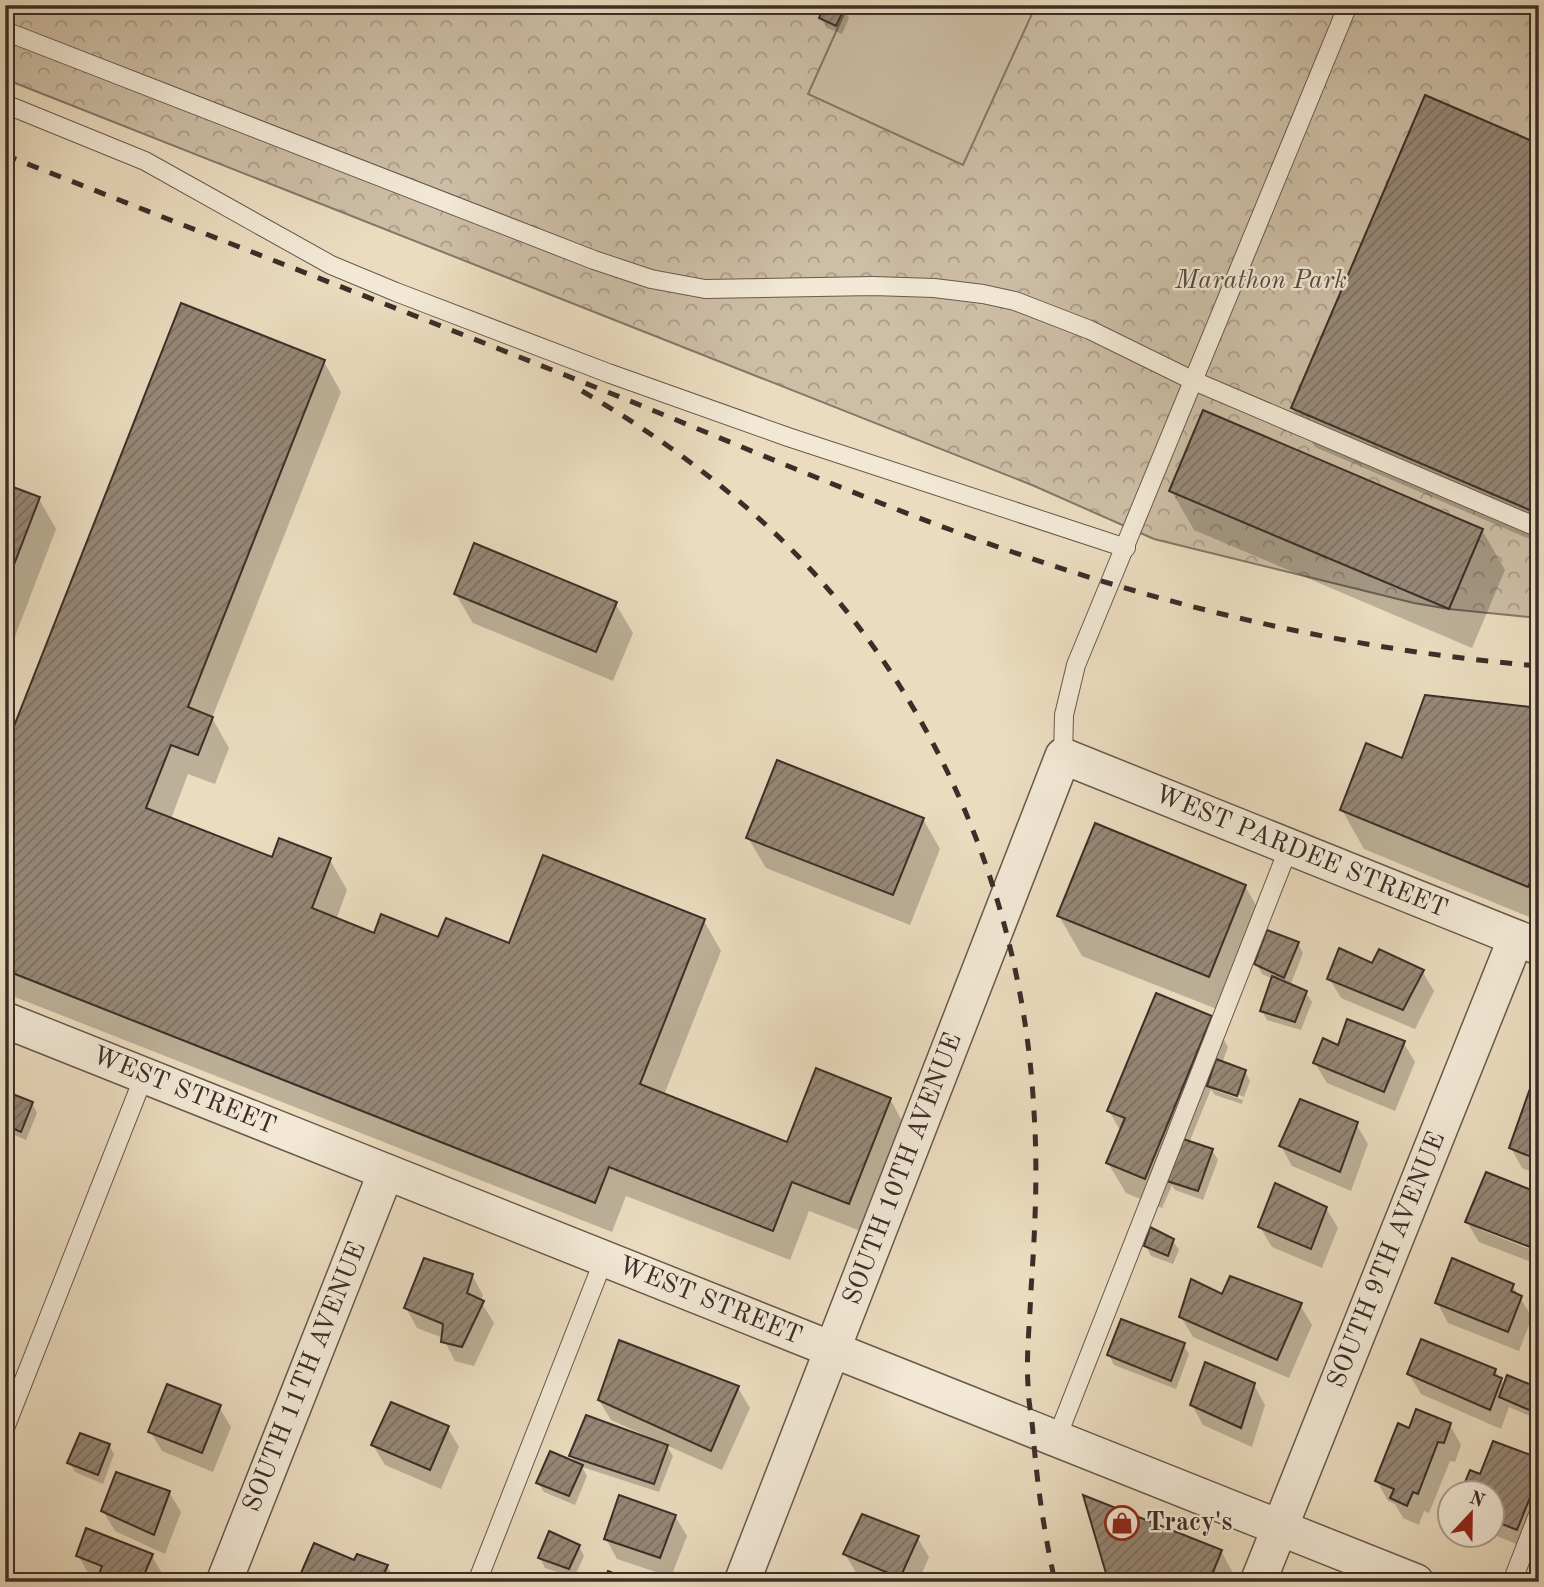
<svg xmlns="http://www.w3.org/2000/svg" width="1544" height="1587" font-family="'Old Standard TT',serif">
<style>
.park{fill:url(#park-crowns);stroke:#847668;stroke-width:2}
.garden{fill:#cdbea6;stroke:#847668;stroke-width:2}
.shadow{fill:#0003;fill-rule:evenodd}
.building{fill:url(#building-hatch);stroke:#3b2e29;stroke-width:2}
.lines{fill:none;stroke-linecap:round;stroke-linejoin:round}
.lane-casing{stroke:#675a4e;stroke-width:20}
.street-casing{stroke:#675a4e;stroke-width:38}
.lane{stroke:#f2e8d5;stroke-width:18}
.street{stroke:#f2e8d5;stroke-width:35}
.rail{stroke:#3b2e29;stroke-width:5;stroke-dasharray:12 12;stroke-linecap:butt}
.labels{text-anchor:middle;dominant-baseline:central;stroke-width:5;stroke-linejoin:round;paint-order:stroke}
.park-label{font-size:26px;font-style:italic;fill:#584b42;stroke:#f2e8d5}
.street-label{font-size:26px;fill:#3b2e29;stroke:#f2e8d5}
.poi-label{font-size:26px;font-weight:bold;fill:#3b2e29;stroke:#f2e8d5;text-anchor:start}
</style>
<defs>
<pattern id="park-crowns" width="20" height="18" patternUnits="userSpaceOnUse" patternTransform="scale(1.75)"><rect width="20" height="18" fill="#cdbea6"/><path d="M2 6a3 3 0 1 1 6 0M12 15a3 3 0 1 1 6 0" fill="none" stroke="#a89b87"/></pattern>
<pattern id="building-hatch" width="6" height="6" patternUnits="userSpaceOnUse" patternTransform="scale(1.75)"><rect width="6" height="6" fill="#978877"/><path d="M-1 1l2-2M0 6l6-6M5 7l2-2" fill="none" stroke="#7c7062"/></pattern>
</defs>
<rect width="100%" height="100%" fill="#ebdcbf"/>
<filter id="stains"><feTurbulence type="fractalNoise" baseFrequency=".00286" numOctaves="4"/><feColorMatrix values="0 0 0 0 .2 0 0 0 0 .09 0 0 0 0 .02 0 0 0 .5 -.17"/></filter>
<radialGradient id="worn" r=".72"><stop offset=".6" stop-color="#630" stop-opacity="0"/><stop offset="1" stop-color="#630" stop-opacity=".3"/></radialGradient>
<polygon class="park" points="5,5 1539,5 1539,618 1449,609 1414,603 1154,539 1032,485 5,79"/>
<polygon class="garden" points="848,5 1036,5 963,165 808,94"/>
<g class="shadow">
<polygon points="827,5 837,5 844,8 849,18 842,34 827,28 821,18"/>
<polygon points="1539,146 1539,543 1315,447 1292,408"/>
<polygon points="324,362 341,392 212,718 229,748 215,784 188,774 171,819 273,859 330,860 347,890 336,920 375,935 510,945 704,921 721,951 664,1095 788,1144 890,1099 907,1130 866,1233 809,1211 790,1260 626,1196 612,1232 5,993 5,754"/>
<polygon points="5,486 39,499 56,529 6,660"/>
<polygon points="1171,490 1482,530 1505,570 1472,648 1194,530"/>
<polygon points="455,593 615,603 633,633 613,681 473,623"/>
<polygon points="1539,709 1539,921 1364,849 1342,810 1403,760"/>
<polygon points="923,819 940,849 910,925 766,868 748,838"/>
<polygon points="1245,886 1268,926 1265,931 1298,944 1303,953 1290,986 1306,993 1312,1002 1301,1030 1267,1020 1262,1011 1273,979 1262,974 1254,960 1232,1015 1082,956 1059,916"/>
<polygon points="1373,965 1422,971 1434,991 1415,1029 1341,998 1329,978"/>
<polygon points="1211,1017 1228,1047 1222,1063 1245,1071 1250,1081 1244,1097 1214,1086 1214,1090 1243,1100 1242,1104 1215,1095 1211,1089 1189,1143 1212,1150 1218,1160 1203,1200 1175,1190 1172,1185 1162,1208 1126,1193 1108,1163 1121,1132 1109,1111"/>
<polygon points="1403,1042 1415,1062 1395,1111 1327,1083 1315,1063"/>
<polygon points="1539,1088 1539,1175 1522,1168 1511,1148"/>
<polygon points="5,1093 32,1103 37,1113 26,1140 5,1131"/>
<polygon points="1356,1124 1368,1144 1351,1191 1292,1166 1281,1146"/>
<path d="M 1539,1195 L 1539,1265 L 1479,1242 L 1467,1222 ZM 1481,1227 L 1539,1249 L 1537,1252 L 1481,1230 Z"/>
<polygon points="1326,1208 1338,1228 1322,1268 1272,1247 1260,1227"/>
<polygon points="1173,1241 1179,1250 1173,1264 1151,1256 1146,1246"/>
<polygon points="472,1275 483,1295 481,1302 494,1323 474,1366 455,1361 443,1338 417,1328 406,1308"/>
<polygon points="1512,1285 1532,1317 1519,1351 1448,1323 1437,1302"/>
<polygon points="1223,1297 1300,1305 1312,1325 1289,1378 1193,1337 1181,1317"/>
<polygon points="1183,1344 1189,1354 1176,1389 1114,1365 1109,1355"/>
<polygon points="1495,1370 1505,1387 1539,1390 1539,1420 1509,1407 1501,1429 1421,1394 1409,1374"/>
<polygon points="1254,1385 1265,1405 1252,1447 1203,1425 1192,1405"/>
<polygon points="738,1388 750,1408 722,1470 666,1445 673,1456 659,1492 582,1467 587,1476 575,1505 544,1492 538,1483 576,1464 571,1456 643,1438 644,1435 611,1420 599,1400"/>
<polygon points="219,1407 231,1427 213,1472 162,1451 150,1431"/>
<polygon points="1450,1425 1461,1445 1455,1462 1450,1461 1429,1513 1424,1511 1419,1525 1403,1518 1395,1504 1388,1501 1377,1481 1410,1430"/>
<polygon points="447,1427 459,1447 441,1489 385,1465 373,1445"/>
<polygon points="109,1445 114,1454 103,1484 75,1472 69,1462"/>
<polygon points="1539,1460 1539,1522 1528,1549 1492,1534 1492,1492 1463,1492 1471,1472 1481,1476"/>
<polygon points="169,1492 181,1512 165,1554 115,1531 103,1511"/>
<polygon points="675,1516 687,1536 671,1577 617,1559 606,1539"/>
<polygon points="917,1537 929,1557 918,1582 874,1582 857,1574 845,1554"/>
<polygon points="579,1546 584,1556 574,1578 545,1568 540,1558"/>
<polygon points="1221,1551 1238,1582 1111,1582 1110,1580"/>
<polygon points="78,1555 152,1556 163,1575 160,1582 100,1582 89,1575"/>
<polygon points="355,1562 387,1566 396,1582 308,1582 303,1573"/>
</g>
<g class="building">
<polygon points="825,5 845,7 836,26 819,18"/>
<polygon points="1425,95 1539,144 1539,514 1291,408"/>
<polygon points="181,303 325,360 188,707 213,717 198,755 171,745 146,808 272,857 279,838 331,858 312,908 374,933 381,914 438,937 446,918 509,943 543,855 705,919 640,1084 787,1142 816,1068 891,1098 849,1204 792,1182 773,1231 609,1167 595,1203 5,970 5,749"/>
<polygon points="1203,410 1483,529 1449,609 1169,491"/>
<polygon points="5,484 40,497 5,588"/>
<polygon points="474,543 617,602 596,652 454,594"/>
<polygon points="1425,695 1539,708 1539,862 1528,887 1340,810 1366,743 1402,758"/>
<polygon points="777,760 924,818 893,895 746,838"/>
<polygon points="1095,823 1246,885 1209,977 1057,916"/>
<polygon points="1267,930 1299,942 1284,978 1254,964"/>
<polygon points="1339,948 1372,963 1379,949 1424,970 1403,1010 1327,979"/>
<polygon points="1272,976 1307,991 1295,1022 1260,1011"/>
<polygon points="1156,993 1212,1016 1145,1179 1106,1163 1125,1118 1107,1111"/>
<polygon points="1347,1019 1405,1041 1384,1092 1313,1063 1323,1038 1338,1045"/>
<polygon points="1216,1059 1246,1070 1237,1096 1207,1086"/>
<polygon points="1532,1083 1539,1086 1539,1160 1509,1148"/>
<polygon points="5,1091 33,1102 21,1132 5,1125"/>
<polygon points="1300,1099 1358,1122 1340,1172 1279,1146"/>
<polygon points="1183,1139 1213,1149 1198,1191 1167,1181"/>
<polygon points="1486,1172 1539,1193 1539,1225 1530,1247 1465,1222"/>
<polygon points="1275,1183 1327,1207 1311,1249 1258,1227"/>
<polygon points="1150,1227 1174,1239 1168,1256 1144,1246"/>
<polygon points="424,1258 473,1274 467,1293 484,1301 462,1347 441,1342 443,1324 404,1308"/>
<polygon points="1452,1258 1514,1284 1511,1291 1522,1296 1508,1332 1435,1303"/>
<polygon points="1230,1276 1302,1303 1277,1360 1179,1317 1191,1279 1222,1294"/>
<polygon points="1121,1319 1185,1343 1171,1381 1107,1355"/>
<polygon points="1421,1339 1496,1369 1494,1375 1502,1378 1490,1410 1407,1374"/>
<polygon points="619,1340 739,1386 711,1451 598,1400"/>
<polygon points="1205,1362 1255,1383 1241,1428 1190,1405"/>
<polygon points="1507,1375 1539,1388 1539,1401 1534,1412 1499,1397"/>
<polygon points="167,1384 221,1405 202,1453 148,1432"/>
<polygon points="391,1402 449,1426 430,1470 371,1445"/>
<polygon points="1416,1409 1451,1423 1444,1443 1438,1442 1418,1494 1413,1492 1407,1506 1390,1498 1394,1489 1375,1481 1398,1423 1409,1428"/>
<polygon points="586,1415 668,1445 654,1484 569,1456"/>
<polygon points="80,1433 110,1444 98,1475 67,1463"/>
<polygon points="1493,1441 1539,1458 1539,1475 1517,1530 1492,1520 1492,1492 1461,1492 1470,1470 1480,1474"/>
<polygon points="550,1451 583,1465 569,1496 536,1483"/>
<polygon points="116,1472 170,1491 154,1535 101,1511"/>
<polygon points="619,1495 676,1515 660,1558 604,1539"/>
<polygon points="1083,1495 1222,1550 1209,1582 1108,1580"/>
<polygon points="862,1514 919,1536 900,1578 843,1554"/>
<polygon points="86,1528 153,1554 141,1582 97,1580 102,1566 76,1556"/>
<polygon points="549,1531 580,1545 569,1569 538,1558"/>
<polygon points="314,1543 354,1560 357,1554 388,1565 380,1582 321,1582 301,1573"/>
<polygon points="608,1571 635,1582 603,1582"/>
</g>
<g class="lines">
<g class="lane-casing">
<g id="lane">
<polyline points="5,31 594,260 651,279 705,289 873,286 934,288 983,294 1015,301 1090,330 1194,381 1539,528"/>
<polyline points="5,104 145,161 331,265 396,292 608,373 788,437 1126,548"/>
<polyline points="1063,756 1064,715 1076,665 1348,5"/>
<polyline points="5,1428 144,1076"/>
<polyline points="1056,1440 1289,847"/>
<polyline points="477,1582 604,1259"/>
<polyline points="1512,1582 1539,1512"/>
</g>
</g>
<g class="street-casing">
<g id="street">
<polyline points="5,1020 1416,1582"/>
<polyline points="224,1582 386,1172"/>
<polyline points="742,1582 1063,756 1539,947"/>
<polyline points="1258,1582 1516,938"/>
</g>
</g>
<use href="#lane" class="lane"/>
<use href="#street" class="street"/>
<g class="rail">
<path d="M 5,155 C 210,236 415,315 620,397 C 783,463 946,535 1115,585 C 1252,626 1396,654 1539,666"/>
<path d="M 582,391 C 666,440 747,500 813,572 C 947,719 1024,914 1034,1112 C 1038,1171 1035,1231 1031,1290 C 1030,1321 1026,1354 1028,1385 C 1028,1401 1032,1417 1033,1433 C 1037,1484 1044,1532 1055,1582"/>
</g>
</g>
<defs>
<g id="shop-ring" transform="scale(1.75)"><circle r="9.5" fill="#f2e8d5" stroke="#8f2418" stroke-width="1.5"/><path d="M-5-2.5h2.3a2.7 3.5 0 0 1 5.4 0H5L5.5 6h-11ZM-1.5-2.5h3a1.5 2.3 0 0 0-3 0Z" fill="#8f2418"/></g>
</defs>
<g fill-rule="evenodd">
<use href="#shop-ring" x="1122" y="1523"/>
</g>
<g class="labels">
<g class="park-label">
<text x="1261" y="281">Marathon Park</text>
</g>
<g class="street-label">
<text transform="translate(1301 852) rotate(22)">WEST PARDEE STREET</text>
<text transform="translate(184 1091) rotate(22)">WEST STREET</text>
<text transform="translate(903 1169) rotate(-69)">SOUTH 10TH AVENUE</text>
<text transform="translate(1387 1260) rotate(-68)">SOUTH 9TH AVENUE</text>
<text transform="translate(710 1301) rotate(22)">WEST STREET</text>
<text transform="translate(305 1377) rotate(-68)">SOUTH 11TH AVENUE</text>
</g>
<g class="poi-label">
<text x="1146" y="1523">Tracy's</text>
</g>
</g>
<rect width="1544" height="1587" fill="none" stroke="#ebdcbf" stroke-width="28"/>
<rect x="7" y="7" width="1530" height="1573" fill="none" stroke="#3b2e29" stroke-width="3.5"/>
<rect x="14" y="14" width="1516" height="1559" fill="none" stroke="#3b2e29" stroke-width="2"/>
<g transform="translate(1471 1514) rotate(22)"><circle r="33" fill="#f2e8d5" stroke="#a99e90" stroke-width="2"/>
<path d="M0-5L12 26L0 18L-12 26Z" fill="#8f2418"/>
<text y="-10" font-size="19" font-weight="bold" text-anchor="middle" fill="#3b2e29">N</text>
</g>
<rect width="100%" height="100%" filter="url(#stains)"/>
<rect width="100%" height="100%" fill="url(#worn)"/>
</svg>
